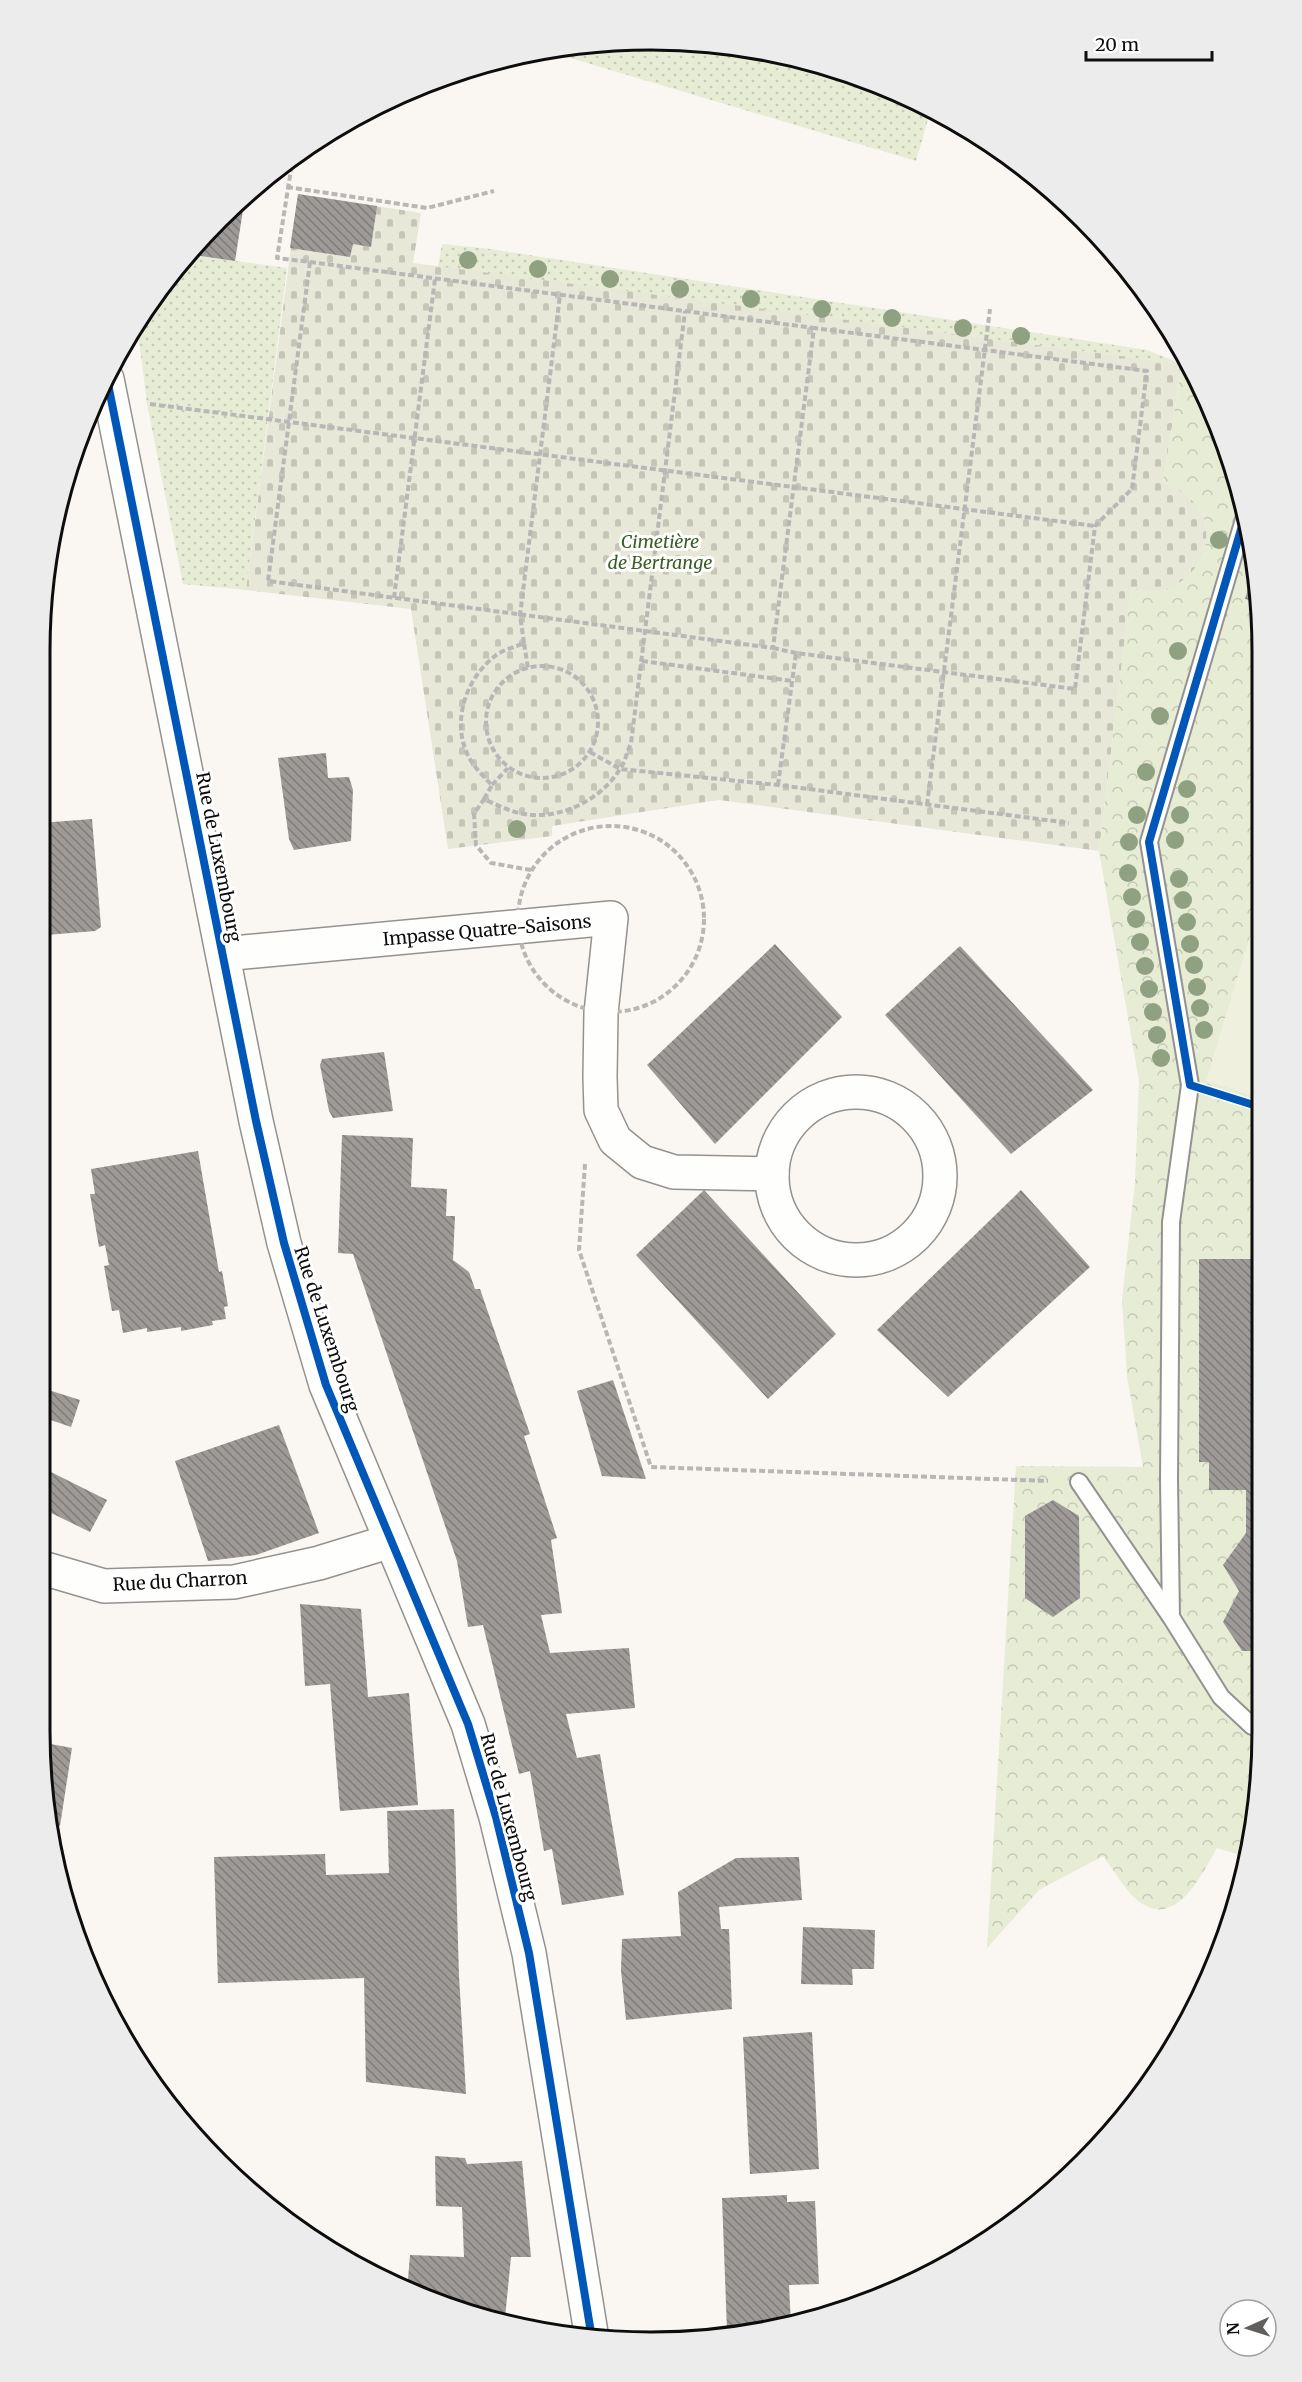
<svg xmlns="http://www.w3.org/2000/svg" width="1302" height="2382" font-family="Merriweather,serif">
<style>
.grass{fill:url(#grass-dots)}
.cemetery{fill:url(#cemetery-stones)}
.park{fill:url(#park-crowns)}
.pitch{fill:#eff0de}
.building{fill:url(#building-back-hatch)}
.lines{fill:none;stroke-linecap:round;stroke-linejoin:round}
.service-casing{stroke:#949290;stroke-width:20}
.minor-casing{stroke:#949290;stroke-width:36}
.tertiary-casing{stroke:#949290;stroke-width:36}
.path{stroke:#b8b7b6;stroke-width:4;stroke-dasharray:6 3;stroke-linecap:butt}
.service{stroke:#fefefd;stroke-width:16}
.minor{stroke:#fefefd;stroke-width:33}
.tertiary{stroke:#fefefd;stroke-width:33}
.cycleway-casing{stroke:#fff;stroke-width:11}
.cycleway{stroke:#0057b8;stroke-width:8}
.tree{fill:#90a182}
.labels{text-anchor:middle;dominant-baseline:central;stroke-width:6;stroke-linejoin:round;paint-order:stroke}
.park-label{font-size:18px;font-style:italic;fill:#3a5c26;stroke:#fff}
.street-label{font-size:18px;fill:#0d0d0d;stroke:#fff}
.rim{fill:none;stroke:#0d0d0d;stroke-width:3}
</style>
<defs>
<pattern id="grass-dots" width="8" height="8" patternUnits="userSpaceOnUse" patternTransform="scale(1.5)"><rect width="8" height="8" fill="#e7ecd5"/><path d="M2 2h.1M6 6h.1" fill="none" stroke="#c5c9b6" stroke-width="1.8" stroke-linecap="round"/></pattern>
<pattern id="cemetery-stones" width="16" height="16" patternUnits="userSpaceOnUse" patternTransform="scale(1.5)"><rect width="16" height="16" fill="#e7e8d8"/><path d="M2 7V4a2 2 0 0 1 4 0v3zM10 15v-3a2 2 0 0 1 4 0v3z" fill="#c5c6b8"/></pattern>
<pattern id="park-crowns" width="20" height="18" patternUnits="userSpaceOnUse" patternTransform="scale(1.5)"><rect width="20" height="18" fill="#e7ecd5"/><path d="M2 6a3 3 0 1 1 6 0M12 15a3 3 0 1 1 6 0" fill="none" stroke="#c5c9b6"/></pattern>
<pattern id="building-back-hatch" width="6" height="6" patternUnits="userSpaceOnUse" patternTransform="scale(1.5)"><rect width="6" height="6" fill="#9d9a97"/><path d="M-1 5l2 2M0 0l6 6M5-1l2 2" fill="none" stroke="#7e7c7a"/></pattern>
</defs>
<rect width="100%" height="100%" fill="#faf6f2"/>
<g class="grass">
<polygon points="611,40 731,44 847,71 931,109 916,161 547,51"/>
<polygon points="442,244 490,249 1147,350 1182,364 438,267"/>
<polygon points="186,254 287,268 246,590 183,584 147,404 137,323"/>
</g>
<path class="cemetery" d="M 298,194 L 421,213 L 413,263 L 1182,364 L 1163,482 C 1178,490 1194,497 1202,514 C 1217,547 1193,585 1159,591 C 1150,592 1139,589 1131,588 L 1099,851 L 719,800 L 552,826 L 552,836 L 448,849 L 411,609 L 246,590 Z"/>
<path class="park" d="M 1183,359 L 1230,454 L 1258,571 L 1262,1771 L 1246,1857 L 1217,1848 C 1202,1874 1175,1932 1137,1900 C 1125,1890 1113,1869 1103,1856 L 1039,1890 L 987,1948 L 1016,1466 L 1143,1467 L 1127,1376 L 1122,1300 L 1135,1182 L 1139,1081 L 1099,851 L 1131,588 C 1139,589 1150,592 1159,591 C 1193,584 1217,547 1202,514 C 1194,497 1178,490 1163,482 Z"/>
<polygon class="pitch" points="1259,906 1260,1098 1206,1081"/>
<g class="building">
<polygon points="298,194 377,206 371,247 353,244 350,257 290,248"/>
<polygon points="245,197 235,261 194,255 196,243"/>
<polygon points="1256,563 1258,571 1258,602 1245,599"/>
<polygon points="326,753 328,778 349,777 353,790 351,841 294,850 289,839 278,758"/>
<polygon points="92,819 101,927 95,931 46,935 40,931 40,823"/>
<polygon points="775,944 842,1017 715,1144 647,1065"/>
<polygon points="960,946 1093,1090 1011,1154 885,1015"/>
<polygon points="384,1052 393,1111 333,1118 329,1111 320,1065 322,1059"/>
<polygon points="342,1135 413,1138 411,1187 447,1189 446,1216 455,1216 453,1260 469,1272 475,1289 480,1289 530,1434 524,1436 557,1538 551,1540 562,1613 541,1615 550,1653 629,1648 635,1708 566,1714 577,1758 600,1754 624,1895 562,1905 552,1849 544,1851 530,1771 519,1774 483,1625 468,1627 457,1561 353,1254 338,1253"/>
<polygon points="198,1151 219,1272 222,1271 228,1306 224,1307 226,1319 212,1321 213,1325 181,1331 181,1327 147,1332 147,1328 123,1333 119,1310 112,1311 104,1266 109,1265 105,1245 99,1247 90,1194 95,1194 91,1169"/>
<polygon points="704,1190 836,1334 768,1399 636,1255"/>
<polygon points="1021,1190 1090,1267 948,1397 877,1330"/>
<polygon points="1199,1259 1256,1259 1256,1281 1260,1281 1261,1651 1242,1651 1223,1622 1239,1591 1223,1565 1246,1533 1246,1490 1209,1490 1209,1462 1199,1462"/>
<polygon points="613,1380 646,1479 602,1476 577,1391"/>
<polygon points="39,1387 80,1400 71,1427 39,1416"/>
<polygon points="279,1425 319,1533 256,1555 208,1561 175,1461"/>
<polygon points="39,1466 107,1500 90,1532 39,1507"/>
<polygon points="1053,1500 1079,1516 1080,1598 1053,1617 1025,1598 1025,1516"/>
<polygon points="300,1604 361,1609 368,1697 409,1693 418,1805 340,1811 330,1684 305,1686"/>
<polygon points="40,1742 72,1748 60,1826 48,1823"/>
<polygon points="454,1809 459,1976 466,2094 366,2082 364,1978 218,1983 214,1857 325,1854 326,1875 389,1873 387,1811"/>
<polygon points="799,1857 802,1900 719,1907 721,1929 729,1929 732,2009 626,2020 621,1970 622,1939 681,1936 678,1892 736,1858"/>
<polygon points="803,1927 875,1930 874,1969 852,1969 853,1985 801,1984"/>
<polygon points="812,2032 819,2169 750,2174 743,2037"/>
<polygon points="435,2156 465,2158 467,2164 522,2161 531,2257 511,2257 505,2318 511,2319 510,2325 493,2322 407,2291 410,2255 464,2257 462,2207 436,2206"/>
<polygon points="787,2195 787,2202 815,2201 819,2284 789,2285 791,2325 769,2329 727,2330 722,2198"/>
</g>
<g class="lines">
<g class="service-casing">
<g id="service">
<polyline points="1079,1482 1171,1617 1221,1697 1252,1726 1262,1727"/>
<polyline points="1171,1617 1169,1480 1171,1222 1190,1085 1149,842 1245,516"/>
</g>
</g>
<g class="minor-casing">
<g id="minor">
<polyline points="223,954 611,918 601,1013 600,1077 601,1110 615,1140 642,1162 674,1172 772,1174"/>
<circle cx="856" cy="1176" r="84"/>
<polyline points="39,1567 104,1586 234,1582 319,1563 391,1541"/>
</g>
</g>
<g class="tertiary-casing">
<polyline id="tertiary" points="107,379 256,1121 284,1243 326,1385 468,1724 496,1817 529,1953 592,2339"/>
</g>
<g class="path">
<polyline points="293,157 277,258 310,262"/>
<polyline points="287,187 427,208 494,191"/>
<polygon points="310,262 814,328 773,648 268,581"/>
<polyline points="150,404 1095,526"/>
<polyline points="394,598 435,279"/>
<polyline points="524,643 520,615 560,295"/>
<polyline points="773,648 796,653 1075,689 1095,526 1132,489 1147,371 814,328"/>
<polyline points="642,661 793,681"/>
<circle cx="542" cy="722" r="56"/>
<polyline points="590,752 620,769 778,785 1069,823"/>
<polyline points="492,785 508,768"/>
<polyline points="778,785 796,653"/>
<path d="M 484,799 L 492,785 C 486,779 479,772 473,764 C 449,729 463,681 495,656 C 502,650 515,647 524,643 L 528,668"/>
<polyline points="927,805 990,309"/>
<circle cx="611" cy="919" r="93"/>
<path d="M 531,870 L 491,863 L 476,845 L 474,814 L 484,799 C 499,806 515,814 532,815 C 566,817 602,798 620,769 C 625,762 627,752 631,743 L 685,311"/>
<polyline points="585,1164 579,1250 651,1467 1048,1481"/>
</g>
<use href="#service" class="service"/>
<use href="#minor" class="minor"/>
<use href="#tertiary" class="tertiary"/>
<g class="cycleway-casing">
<g id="cycleway">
<polyline points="107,379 256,1121 284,1243 326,1385 468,1724 496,1817 529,1953 592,2339"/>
<polyline points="1245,516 1149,842 1190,1085 1260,1107"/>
</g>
</g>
<use href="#cycleway" class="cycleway"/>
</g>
<g class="tree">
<circle cx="468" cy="260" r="9"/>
<circle cx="538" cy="269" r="9"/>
<circle cx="610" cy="279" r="9"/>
<circle cx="680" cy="289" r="9"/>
<circle cx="751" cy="299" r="9"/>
<circle cx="822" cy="309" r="9"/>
<circle cx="892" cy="318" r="9"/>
<circle cx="963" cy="328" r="9"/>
<circle cx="1021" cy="336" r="9"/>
<circle cx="1219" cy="540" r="9"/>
<circle cx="1178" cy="651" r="9"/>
<circle cx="1160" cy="716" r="9"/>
<circle cx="1146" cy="772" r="9"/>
<circle cx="1187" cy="789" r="9"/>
<circle cx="1137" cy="815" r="9"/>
<circle cx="1180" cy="815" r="9"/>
<circle cx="517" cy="829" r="9"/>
<circle cx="1175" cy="840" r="9"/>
<circle cx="1129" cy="842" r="9"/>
<circle cx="1128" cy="873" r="9"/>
<circle cx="1179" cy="879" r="9"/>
<circle cx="1132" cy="897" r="9"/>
<circle cx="1183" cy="900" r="9"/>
<circle cx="1136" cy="919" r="9"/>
<circle cx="1187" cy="922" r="9"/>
<circle cx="1140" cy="942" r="9"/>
<circle cx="1190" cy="944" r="9"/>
<circle cx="1194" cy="965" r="9"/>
<circle cx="1145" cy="966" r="9"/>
<circle cx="1197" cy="987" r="9"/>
<circle cx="1149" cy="989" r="9"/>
<circle cx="1200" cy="1008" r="9"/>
<circle cx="1153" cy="1012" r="9"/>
<circle cx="1204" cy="1030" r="9"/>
<circle cx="1157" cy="1035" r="9"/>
<circle cx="1161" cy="1058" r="9"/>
</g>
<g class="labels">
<g class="park-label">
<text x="660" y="541">Cimetière<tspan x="660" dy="21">de Bertrange</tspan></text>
</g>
<g class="street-label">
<text transform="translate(219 857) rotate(79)">Rue de Luxembourg</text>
<text transform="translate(487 930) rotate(-5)">Impasse Quatre-Saisons</text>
<text transform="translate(327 1329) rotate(72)">Rue de Luxembourg</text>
<text transform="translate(180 1581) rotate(-3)">Rue du Charron</text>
<text transform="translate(509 1817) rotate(75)">Rue de Luxembourg</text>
</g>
</g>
<path d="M0 0H1302V2382H0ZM651 50H651A601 601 0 0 1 1252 651V1731A601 601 0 0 1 651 2332H651A601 601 0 0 1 50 1731V651A601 601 0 0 1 651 50Z" fill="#ececec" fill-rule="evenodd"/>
<path class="rim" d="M651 50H651A601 601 0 0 1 1252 651V1731A601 601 0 0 1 651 2332H651A601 601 0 0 1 50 1731V651A601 601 0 0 1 651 50Z"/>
<g transform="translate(1248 2328) rotate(267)"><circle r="28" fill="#ffffff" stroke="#9e9e9e" stroke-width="1.5"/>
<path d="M0-4.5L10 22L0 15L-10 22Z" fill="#605f5d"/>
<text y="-9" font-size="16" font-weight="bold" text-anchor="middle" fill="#0d0d0d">N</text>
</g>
<path d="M1086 51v9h126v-9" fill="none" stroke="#0d0d0d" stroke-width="3"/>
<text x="1095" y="51" font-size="18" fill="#0d0d0d" stroke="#ffffff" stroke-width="4.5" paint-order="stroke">20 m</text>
</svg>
